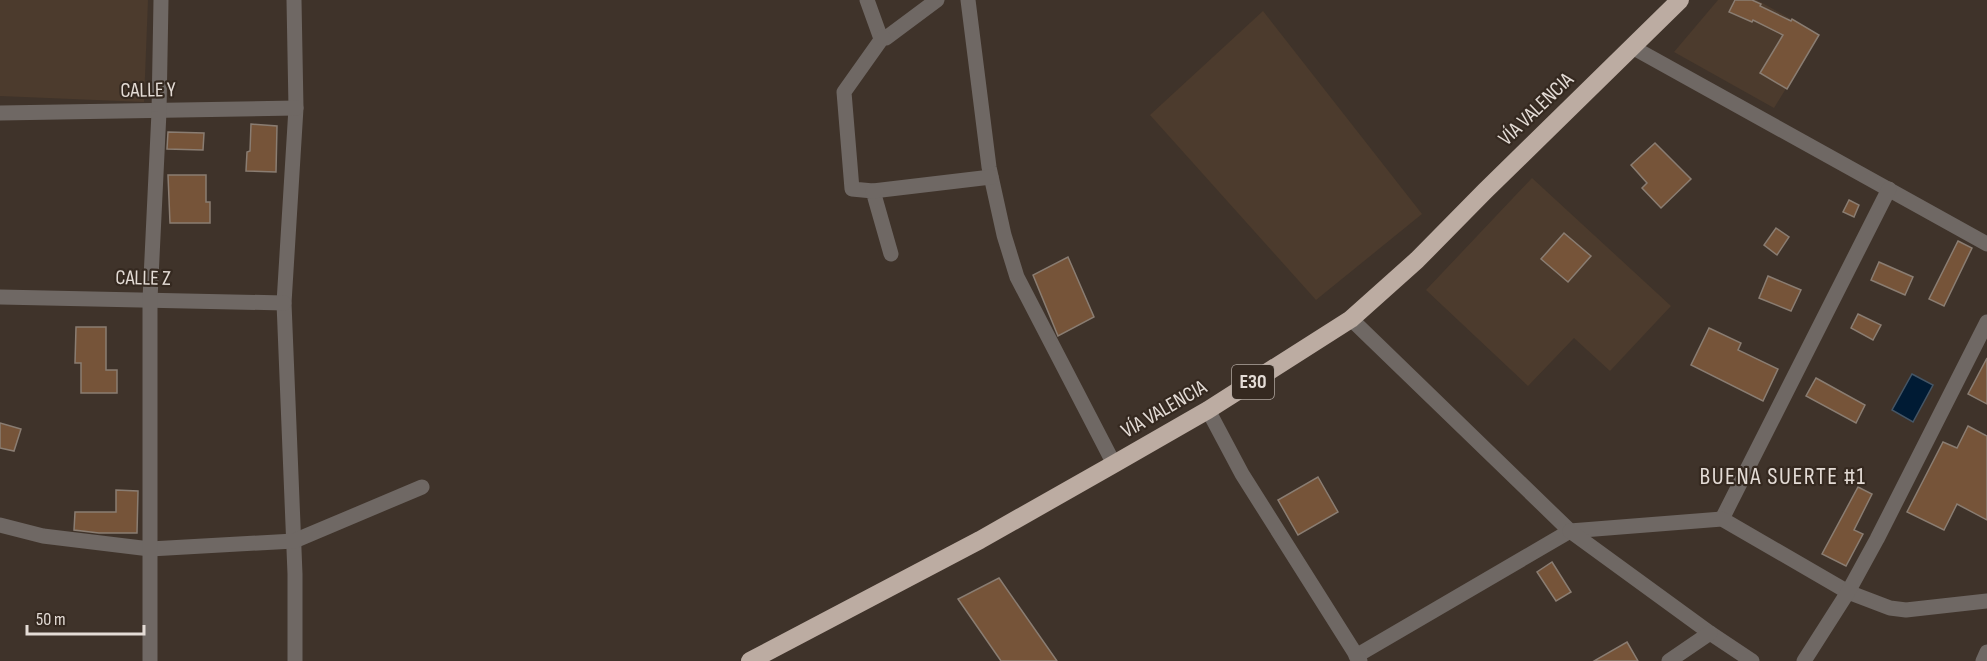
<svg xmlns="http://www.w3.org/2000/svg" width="1987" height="661" font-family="'Sofia Sans Condensed',sans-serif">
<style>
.built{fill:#4c3b2d}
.water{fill:#001b34;stroke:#445565;stroke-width:1.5}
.building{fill:#765439;stroke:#8a7d72;stroke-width:1.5}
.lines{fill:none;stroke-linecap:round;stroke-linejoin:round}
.street{stroke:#6f6864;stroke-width:15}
.highway{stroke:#bcaca2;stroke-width:18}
.labels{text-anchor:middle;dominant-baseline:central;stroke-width:4.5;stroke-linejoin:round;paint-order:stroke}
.shield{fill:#352920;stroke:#b0a69f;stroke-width:1.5}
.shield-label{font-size:20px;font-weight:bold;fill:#e4dcd6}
.street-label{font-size:21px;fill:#e4dcd6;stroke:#352920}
.quarter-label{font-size:24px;letter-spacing:1.5px;fill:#e4dcd6;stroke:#352920}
</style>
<rect width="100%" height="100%" fill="#3f332a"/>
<g class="built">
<polygon points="0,0 148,0 144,102 0,96"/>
<polygon points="1718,0 1757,0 1819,35 1774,108 1674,52"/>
<polygon points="1263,11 1422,214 1316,300 1150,115"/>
<polygon points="1532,178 1671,306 1610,371 1574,338 1528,386 1426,290"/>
</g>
<polygon class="water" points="1912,374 1933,385 1913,422 1892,410"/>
<g class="building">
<polygon points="1735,0 1752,0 1761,4 1760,6 1791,21 1792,19 1819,35 1787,89 1760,73 1783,35 1753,20 1752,22 1729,12"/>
<polygon points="251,124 277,126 276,172 246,171 247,152 250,151"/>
<polygon points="168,132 204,133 203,150 167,149"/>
<polygon points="1655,143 1691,179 1661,208 1642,188 1647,183 1631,165"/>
<polygon points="168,175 206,175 206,202 210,202 210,223 170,223"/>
<polygon points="1849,200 1859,205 1854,217 1843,212"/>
<polygon points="1776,228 1789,237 1777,255 1764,245"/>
<polygon points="1564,233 1591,256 1568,282 1541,259"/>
<polygon points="1958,241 1972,248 1944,306 1929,299"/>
<polygon points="1068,257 1094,317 1058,336 1033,275"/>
<polygon points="1879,262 1913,277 1905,295 1871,280"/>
<polygon points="1768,276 1801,290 1791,311 1759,298"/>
<polygon points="1858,314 1881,325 1873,340 1851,328"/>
<polygon points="76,327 106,327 106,370 117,370 117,393 81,393 81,363 75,363"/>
<polygon points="1709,328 1741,343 1738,350 1778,369 1763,401 1691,365"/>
<polygon points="1987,358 1987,404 1968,394"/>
<polygon points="1816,378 1865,405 1856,423 1806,396"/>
<polygon points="0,423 21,429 14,451 0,448"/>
<polygon points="1968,426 1987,436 1987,520 1957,504 1944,530 1907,512 1943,442 1957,448"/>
<polygon points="1318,477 1338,512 1298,535 1278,500"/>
<polygon points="1858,487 1872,494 1854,530 1863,534 1846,566 1822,554"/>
<polygon points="116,490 138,491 137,533 99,533 74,530 75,512 116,512"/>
<polygon points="1552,562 1571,592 1556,601 1537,572"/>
<polygon points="999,578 1057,661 1001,661 958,599"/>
<polygon points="1627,642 1638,661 1594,661"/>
</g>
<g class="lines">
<g class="street">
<polyline points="294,0 296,108 284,303 295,574 295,661"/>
<polyline points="867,0 880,36 886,38 937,0"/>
<polyline points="968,0 989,167 1004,235 1017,277 1114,464"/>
<polyline points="883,37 844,92 852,189 873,191 891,254"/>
<polyline points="1632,47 1987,244"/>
<polyline points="0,113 296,108"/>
<polyline points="873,191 991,177"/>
<polyline points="0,297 284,303"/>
<polyline points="1351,319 1570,531 1356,656"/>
<polyline points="1208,410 1242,474 1360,661"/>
<polyline points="1722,519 1889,189"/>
<polyline points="0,525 43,536 150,549 294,541 422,487"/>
<polyline points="1570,531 1722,519 1848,592 1890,608 1906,610 1987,601"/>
<polyline points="1570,531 1710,633 1752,661"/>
<polyline points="150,661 150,299 159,112 161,0"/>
<polyline points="1669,661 1710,633"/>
<polyline points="1804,661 1848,592 1877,539 1987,322"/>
<polyline points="1983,661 1987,652"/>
</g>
<polyline class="highway" points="750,661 980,540 1114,464 1208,410 1351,319 1417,260 1485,191 1680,0"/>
</g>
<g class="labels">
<rect class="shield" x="1232" y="365" width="42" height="34" rx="4.5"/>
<g class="shield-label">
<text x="1253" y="382">E30</text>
</g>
<g class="street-label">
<text transform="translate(148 90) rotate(-1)">CALLE Y</text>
<text transform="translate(1536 109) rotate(-44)">VÍA VALENCIA</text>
<text transform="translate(143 278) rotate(1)">CALLE Z</text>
<text transform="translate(1164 409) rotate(-30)">VÍA VALENCIA</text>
</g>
<g class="quarter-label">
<text x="1783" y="476">BUENA SUERTE #1</text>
</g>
</g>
<path d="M27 625v9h117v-9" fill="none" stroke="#e4dcd6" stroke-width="3"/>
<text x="36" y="625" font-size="18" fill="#e4dcd6" stroke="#352920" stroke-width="4.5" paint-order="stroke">50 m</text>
</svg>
